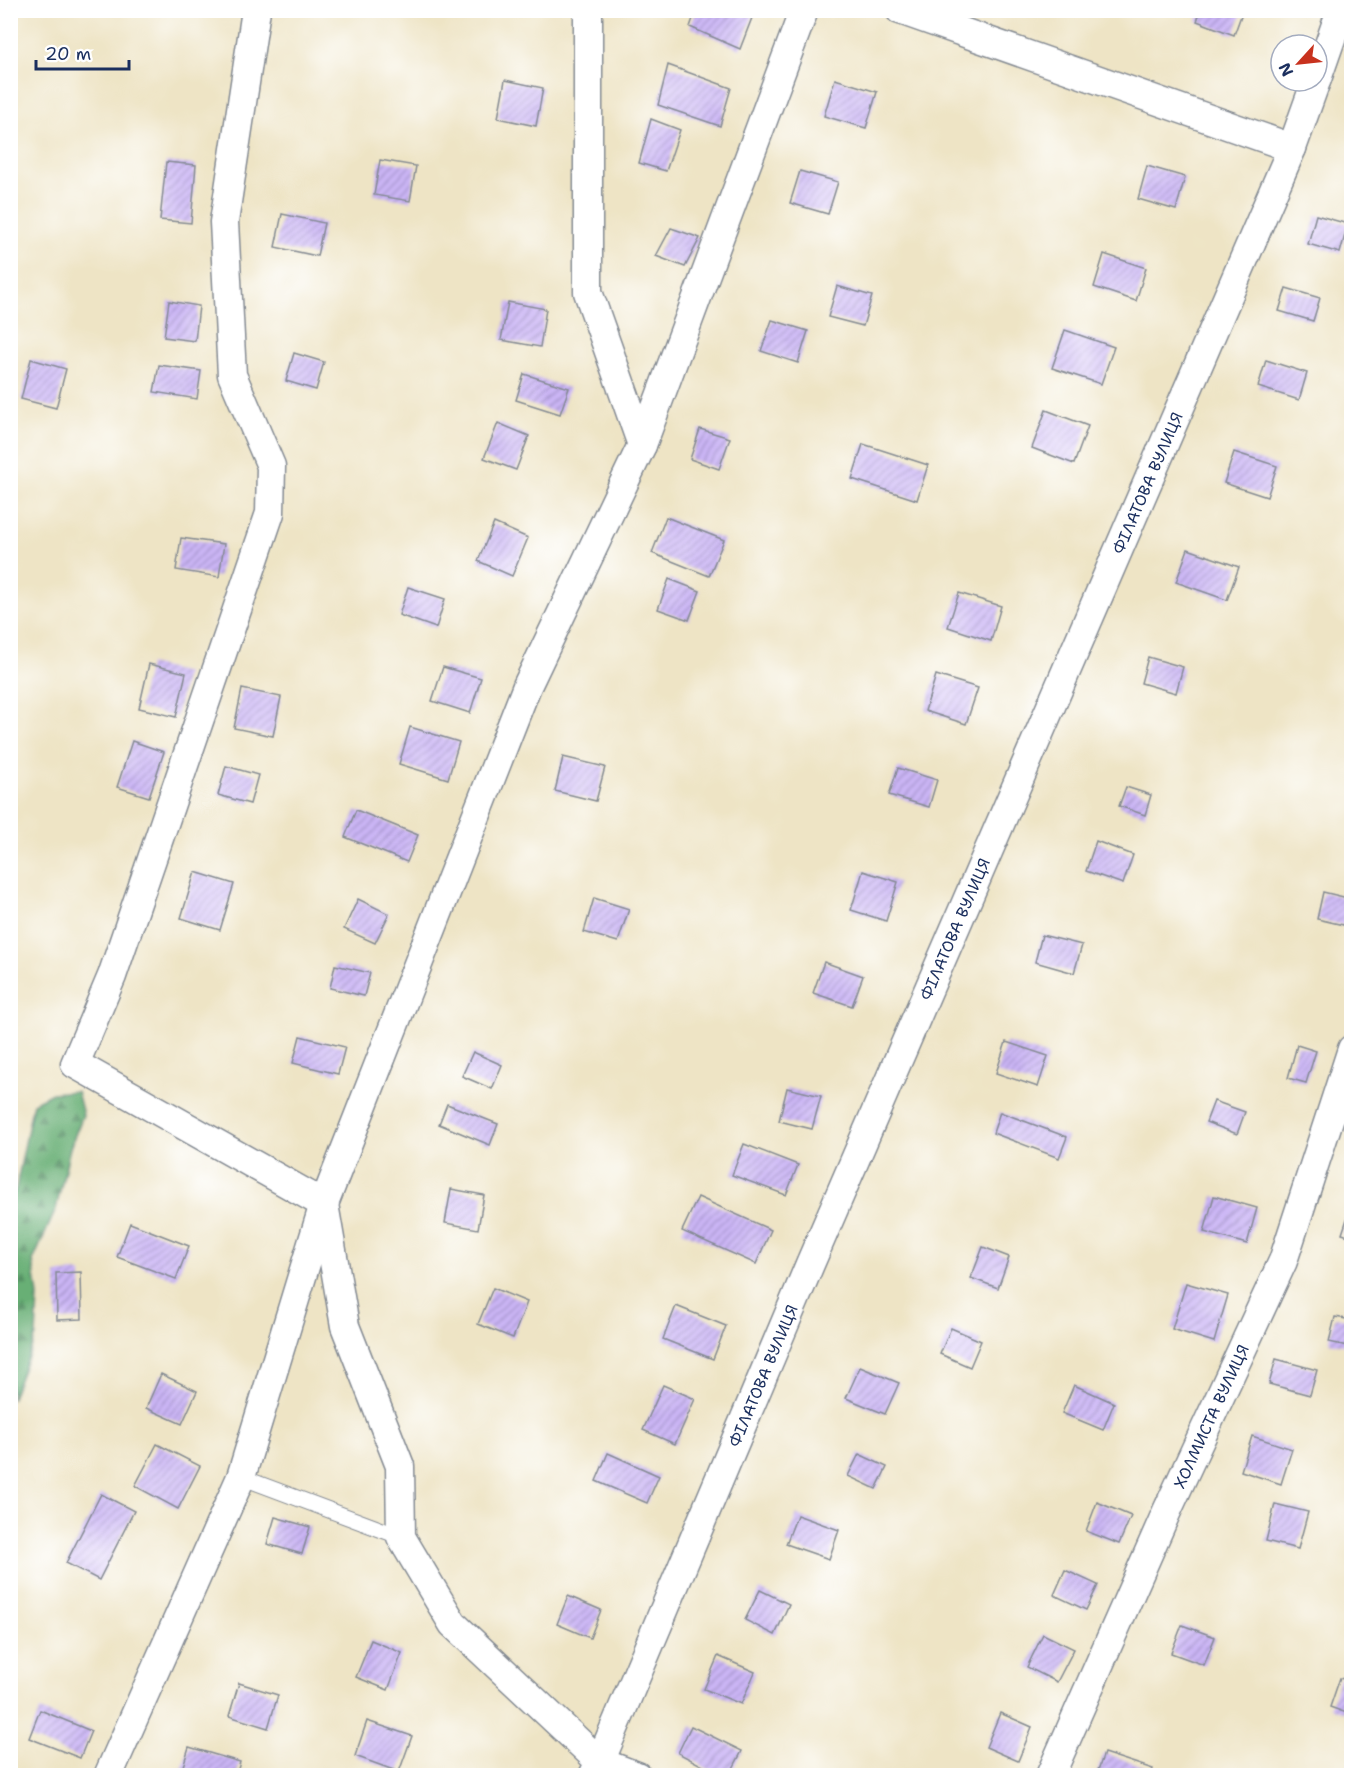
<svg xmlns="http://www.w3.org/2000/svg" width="1362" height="1786" font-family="'Shantell Sans',sans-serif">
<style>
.forest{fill:url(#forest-firs);stroke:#416f6a;stroke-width:1.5}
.building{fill:url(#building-hatch)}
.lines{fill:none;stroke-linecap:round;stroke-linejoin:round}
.lane-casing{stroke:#848a92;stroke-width:17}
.street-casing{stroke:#848a92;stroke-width:31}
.lane{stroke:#fff;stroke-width:15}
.street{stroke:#fff;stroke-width:28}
.labels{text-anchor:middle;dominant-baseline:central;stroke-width:5;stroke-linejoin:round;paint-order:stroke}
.street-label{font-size:16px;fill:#1b2f5e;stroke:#fff}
</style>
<defs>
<pattern id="forest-firs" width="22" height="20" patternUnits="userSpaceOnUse" patternTransform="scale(1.5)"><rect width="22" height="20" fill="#67af75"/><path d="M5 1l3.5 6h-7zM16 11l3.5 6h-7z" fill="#548f63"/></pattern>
<pattern id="building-hatch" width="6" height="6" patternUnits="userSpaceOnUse" patternTransform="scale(1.5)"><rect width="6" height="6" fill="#cbb5f5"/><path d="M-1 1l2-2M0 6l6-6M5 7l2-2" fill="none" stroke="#a494ca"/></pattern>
</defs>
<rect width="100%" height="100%" fill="#fff"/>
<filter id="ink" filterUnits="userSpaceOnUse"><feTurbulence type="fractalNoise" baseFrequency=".0167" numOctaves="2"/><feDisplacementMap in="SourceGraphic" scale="12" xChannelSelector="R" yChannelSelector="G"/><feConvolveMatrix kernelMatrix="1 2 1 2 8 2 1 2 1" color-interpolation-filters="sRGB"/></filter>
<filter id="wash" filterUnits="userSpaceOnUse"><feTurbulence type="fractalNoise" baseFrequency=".008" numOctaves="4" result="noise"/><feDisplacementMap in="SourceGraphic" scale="24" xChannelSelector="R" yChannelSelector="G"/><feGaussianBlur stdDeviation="1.35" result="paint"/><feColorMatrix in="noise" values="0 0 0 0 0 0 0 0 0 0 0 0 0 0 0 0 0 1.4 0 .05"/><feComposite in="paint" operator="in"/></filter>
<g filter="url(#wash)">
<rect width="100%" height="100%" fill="#eee4c5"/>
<polygon class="forest" points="77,1091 83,1115 70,1148 56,1209 33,1261 38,1296 36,1336 11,1400 11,1200 16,1188 33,1103 52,1093"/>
<g id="blocks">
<g class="building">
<polygon points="696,10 755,10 740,49 690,27"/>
<polygon points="1201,10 1243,10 1234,35 1197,21"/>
<polygon points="668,65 731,88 720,126 658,105"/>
<polygon points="835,79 877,92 866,128 824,116"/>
<polygon points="505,80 543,88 536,126 498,118"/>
<polygon points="651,119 680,130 666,171 639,163"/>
<polygon points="380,160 416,166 410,201 374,195"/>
<polygon points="166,162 196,165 191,223 160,220"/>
<polygon points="1147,166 1185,177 1176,210 1138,199"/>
<polygon points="800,171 838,182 828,214 790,203"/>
<polygon points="282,214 324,223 317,256 275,247"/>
<polygon points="1316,215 1348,224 1340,253 1308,244"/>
<polygon points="671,228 700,238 685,267 656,256"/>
<polygon points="1104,254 1146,268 1136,301 1094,287"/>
<polygon points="837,286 872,296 863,326 828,317"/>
<polygon points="1286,288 1320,298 1313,321 1279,311"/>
<polygon points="169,301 199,306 195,341 164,337"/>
<polygon points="508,302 546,309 540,347 501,340"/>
<polygon points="772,320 808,331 798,363 761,351"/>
<polygon points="1065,330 1114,347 1101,384 1052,368"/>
<polygon points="294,353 324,362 316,390 286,381"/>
<polygon points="31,359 66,369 56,408 21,399"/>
<polygon points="1266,360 1307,373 1299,400 1258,387"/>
<polygon points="159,365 201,371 197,399 154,392"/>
<polygon points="524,374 569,388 560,414 516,400"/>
<polygon points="1046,410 1088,426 1074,464 1032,448"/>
<polygon points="498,423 529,436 516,470 484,458"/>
<polygon points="700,429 730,438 719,469 690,459"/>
<polygon points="863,444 928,465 917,500 852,479"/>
<polygon points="1234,452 1277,466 1267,497 1224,483"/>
<polygon points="666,517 724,540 709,576 652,553"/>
<polygon points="494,523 528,538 512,576 478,561"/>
<polygon points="181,538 224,544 219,577 176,570"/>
<polygon points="1188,549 1239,567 1227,600 1176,582"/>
<polygon points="669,579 700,591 689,620 658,609"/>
<polygon points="408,587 445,599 436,628 399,615"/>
<polygon points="959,593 1001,606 991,641 948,627"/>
<polygon points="1148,657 1183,667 1176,693 1141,683"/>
<polygon points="149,664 186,673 176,717 139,708"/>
<polygon points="443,667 481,678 470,713 432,701"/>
<polygon points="936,675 978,688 966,724 925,711"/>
<polygon points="242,689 281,697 273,736 234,728"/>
<polygon points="410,727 459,742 448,779 399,764"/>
<polygon points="132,741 164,752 149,797 117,787"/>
<polygon points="563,757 605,767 596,801 555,791"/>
<polygon points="226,766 258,775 250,804 218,795"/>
<polygon points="898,768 937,780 929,807 889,795"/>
<polygon points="1126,787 1151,795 1145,815 1119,806"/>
<polygon points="356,810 418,835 407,862 345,837"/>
<polygon points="1096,841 1133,855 1123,884 1086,871"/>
<polygon points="863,871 898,882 886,921 851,910"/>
<polygon points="195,872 234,884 220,930 181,918"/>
<polygon points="1323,892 1352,899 1352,927 1317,919"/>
<polygon points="594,898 629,909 618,942 584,932"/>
<polygon points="358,899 389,914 375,943 344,929"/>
<polygon points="1042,935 1082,945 1074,973 1035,962"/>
<polygon points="824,962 863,976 852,1006 813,993"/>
<polygon points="335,965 370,973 364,996 330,988"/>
<polygon points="300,1036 345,1047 338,1074 293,1063"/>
<polygon points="1006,1042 1048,1056 1038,1087 996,1073"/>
<polygon points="1297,1045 1316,1051 1306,1083 1288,1078"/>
<polygon points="473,1052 502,1065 492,1089 462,1076"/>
<polygon points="787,1088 821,1096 812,1129 779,1121"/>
<polygon points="1214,1101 1245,1112 1237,1134 1206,1122"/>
<polygon points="447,1104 498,1124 490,1145 439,1124"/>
<polygon points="1000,1112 1067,1137 1059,1158 993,1133"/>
<polygon points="744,1144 798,1165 786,1195 732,1175"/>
<polygon points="451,1189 484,1195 478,1229 445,1223"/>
<polygon points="1214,1196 1257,1208 1247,1244 1204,1232"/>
<polygon points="698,1197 771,1230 756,1264 682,1231"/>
<polygon points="1352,1204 1352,1237 1342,1234"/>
<polygon points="130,1223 189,1246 176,1279 117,1257"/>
<polygon points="983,1247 1009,1257 998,1288 971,1278"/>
<polygon points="81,1272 82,1319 57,1320 56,1273"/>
<polygon points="1186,1283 1228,1295 1214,1342 1172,1329"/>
<polygon points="493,1288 527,1302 513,1338 478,1324"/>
<polygon points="676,1306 726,1326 713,1359 663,1339"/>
<polygon points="1335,1317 1352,1320 1352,1347 1329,1342"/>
<polygon points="951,1328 981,1341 970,1367 940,1354"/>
<polygon points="1276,1359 1317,1370 1310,1395 1269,1384"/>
<polygon points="860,1367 899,1383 885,1414 846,1398"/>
<polygon points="161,1374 197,1391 182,1424 146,1408"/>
<polygon points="663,1385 695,1399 675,1444 643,1430"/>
<polygon points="1074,1385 1114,1403 1103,1430 1062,1413"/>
<polygon points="1252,1436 1292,1449 1281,1484 1241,1471"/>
<polygon points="157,1444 200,1466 178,1509 135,1486"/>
<polygon points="608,1453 659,1476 647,1503 596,1481"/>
<polygon points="859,1454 887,1467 876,1489 848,1476"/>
<polygon points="101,1494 134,1511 99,1580 66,1563"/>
<polygon points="1097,1502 1131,1516 1119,1544 1086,1531"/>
<polygon points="1275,1504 1308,1512 1298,1549 1266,1541"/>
<polygon points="797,1515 839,1530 829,1559 786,1544"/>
<polygon points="275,1517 310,1527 302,1554 267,1544"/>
<polygon points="1065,1570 1098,1585 1086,1610 1054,1595"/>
<polygon points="760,1590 789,1604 775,1635 745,1620"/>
<polygon points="568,1596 601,1610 590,1638 557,1624"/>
<polygon points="1182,1625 1215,1637 1204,1665 1171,1653"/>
<polygon points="1043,1634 1074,1649 1057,1682 1027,1667"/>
<polygon points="371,1640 402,1653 388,1690 356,1677"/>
<polygon points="718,1656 755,1672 741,1704 704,1689"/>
<polygon points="1340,1678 1352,1682 1352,1715 1330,1707"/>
<polygon points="239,1683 278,1695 268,1728 229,1716"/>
<polygon points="40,1710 91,1731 80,1758 29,1738"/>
<polygon points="1000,1713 1032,1727 1018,1761 986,1747"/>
<polygon points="367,1721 412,1736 399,1772 355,1756"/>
<polygon points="691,1726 742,1751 729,1776 722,1776 678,1753"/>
<polygon points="189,1747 240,1762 236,1776 180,1776"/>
<polygon points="1104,1753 1153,1769 1151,1776 1096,1776"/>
</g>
</g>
</g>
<g filter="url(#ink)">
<use href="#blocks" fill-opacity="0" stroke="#848a92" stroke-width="1.5"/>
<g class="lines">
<g class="lane-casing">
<polyline id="lane" points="241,1477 401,1537"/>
</g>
<g class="street-casing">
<g id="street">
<polyline points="256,10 224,222 232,375 271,466 270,513 112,976 75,1064 324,1204 345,1326 400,1466 401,1537 453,1624 600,1762 637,1776"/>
<polyline points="588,10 588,292 642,445"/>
<polyline points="900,10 1292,148"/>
<polyline points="1317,79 1341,10"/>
<polyline points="108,1776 241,1477 324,1204 527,686 642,445 804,10"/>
<path id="s1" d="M 593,1776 L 600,1762 L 810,1264 L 1292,148 L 1316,81"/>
<path id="s2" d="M 1050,1776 L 1167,1511 L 1283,1261 L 1352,1049"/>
</g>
</g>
<use href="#lane" class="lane"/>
<use href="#street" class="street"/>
</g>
</g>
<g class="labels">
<g class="street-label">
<text stroke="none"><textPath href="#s1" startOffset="1407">ФІЛАТОВА ВУЛИЦЯ</textPath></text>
<text stroke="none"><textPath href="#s1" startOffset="921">ФІЛАТОВА ВУЛИЦЯ</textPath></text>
<text stroke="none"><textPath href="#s1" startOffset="435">ФІЛАТОВА ВУЛИЦЯ</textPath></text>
<text stroke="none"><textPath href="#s2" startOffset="394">ХОЛМИСТА ВУЛИЦЯ</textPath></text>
</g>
</g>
<rect width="1362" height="1786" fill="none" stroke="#fff" stroke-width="36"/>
<g transform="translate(1299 63) rotate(243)"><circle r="28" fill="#ffffff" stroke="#a4acbf" stroke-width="1.5"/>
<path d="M0-4.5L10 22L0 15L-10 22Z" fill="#c8321e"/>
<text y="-9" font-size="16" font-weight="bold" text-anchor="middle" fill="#1b2f5e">N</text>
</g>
<path d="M36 60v9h93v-9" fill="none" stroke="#1b2f5e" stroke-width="3"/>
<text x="45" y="60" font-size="18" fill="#1b2f5e" stroke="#ffffff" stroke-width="4.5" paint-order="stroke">20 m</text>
</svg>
